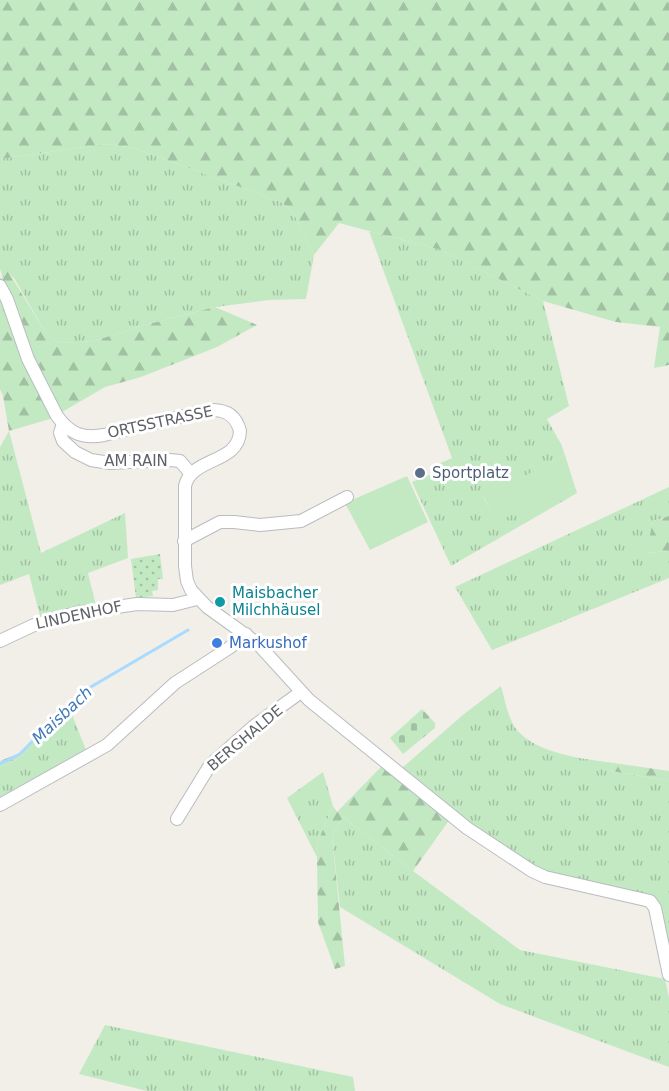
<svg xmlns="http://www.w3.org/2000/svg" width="669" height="1091" font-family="'DejaVu Sans',sans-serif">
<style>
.grass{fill:url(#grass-tufts)}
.forest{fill:url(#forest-firs)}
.cemetery{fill:url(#cemetery-stones)}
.park{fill:url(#park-dots)}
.garden{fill:#c3e9c3}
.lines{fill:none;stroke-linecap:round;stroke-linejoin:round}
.stream{stroke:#a9daff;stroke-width:3}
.minor-casing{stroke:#b9bcc1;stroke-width:14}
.minor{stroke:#fff;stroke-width:12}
.service-dot{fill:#5c6f8a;stroke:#fff;stroke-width:2}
.culture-dot{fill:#0f9aa8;stroke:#fff;stroke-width:2}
.shop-dot{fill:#3f7fe0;stroke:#fff;stroke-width:2}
.labels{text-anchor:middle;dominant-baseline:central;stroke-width:6;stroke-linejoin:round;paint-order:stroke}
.street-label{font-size:15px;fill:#5e6268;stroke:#fff}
.service-label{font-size:15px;fill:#4e5e75;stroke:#fff;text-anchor:start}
.culture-label{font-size:15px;fill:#0d838f;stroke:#fff;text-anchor:start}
.shop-label{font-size:15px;fill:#366cbe;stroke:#fff;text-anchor:start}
.water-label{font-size:16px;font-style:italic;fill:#3f79b8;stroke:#fff}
</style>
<defs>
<pattern id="grass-tufts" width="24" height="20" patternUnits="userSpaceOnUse" patternTransform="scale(1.5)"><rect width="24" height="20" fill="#c3e9c3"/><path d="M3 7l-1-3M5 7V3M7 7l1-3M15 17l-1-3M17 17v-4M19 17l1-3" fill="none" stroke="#a2c0a2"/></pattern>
<pattern id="forest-firs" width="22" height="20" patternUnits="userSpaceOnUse" patternTransform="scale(1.5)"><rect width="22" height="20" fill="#c3e9c3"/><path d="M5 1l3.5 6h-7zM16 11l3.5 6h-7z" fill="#a2c0a2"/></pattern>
<pattern id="cemetery-stones" width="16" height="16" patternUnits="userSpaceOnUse" patternTransform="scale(1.5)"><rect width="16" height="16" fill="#c3e9c3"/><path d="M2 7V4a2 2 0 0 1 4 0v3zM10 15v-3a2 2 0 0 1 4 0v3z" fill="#a2c0a2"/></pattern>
<pattern id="park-dots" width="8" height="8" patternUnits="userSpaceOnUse" patternTransform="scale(1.5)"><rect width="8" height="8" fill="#c3e9c3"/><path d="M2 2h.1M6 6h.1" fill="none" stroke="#a2c0a2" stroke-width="1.8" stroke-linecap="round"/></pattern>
</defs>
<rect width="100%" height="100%" fill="#f1efe7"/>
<g class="grass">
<polygon points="107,144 134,148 281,202 293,212 314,255 306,299 269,300 215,307 141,326 94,341 58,343 45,332 14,278 8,272 3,278 0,269 0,159"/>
<polygon points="369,231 441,250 543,301 569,406 547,419 561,444 565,455 484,498 496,521 575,487 577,493 451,566 412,482 432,474 431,467 452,458"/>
<polygon points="9,431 41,553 125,513 128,558 88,573 96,606 41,620 29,574 0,585 0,447"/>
<polygon points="669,487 669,516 653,521 647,553 669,551 669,578 492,650 455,587"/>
<path d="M 501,686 C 505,700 508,719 517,730 C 537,754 585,759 614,763 L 611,771 L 669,781 L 669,968 L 653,898 L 534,869 L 466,823 L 402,768 L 464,714 Z"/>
<polygon points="71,712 88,755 0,801 0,767 18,759"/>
<polygon points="323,772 333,806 318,841 317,857 287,798"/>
<polygon points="343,817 413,871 520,950 665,979 669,998 669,1067 500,1004 340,907 332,836"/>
<polygon points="105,1025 353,1077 355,1091 147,1091 79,1074"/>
</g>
<g class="forest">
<polygon points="0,0 669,0 669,365 654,368 660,327 616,322 543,301 441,250 339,223 314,255 293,212 281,202 134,148 107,144 0,159"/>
<polygon points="8,271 45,332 58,343 94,341 141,326 215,307 257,325 217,347 141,377 105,387 50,419 9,431 3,396 0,389 0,278 3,278"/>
<polygon points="669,516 669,551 646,553 653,521"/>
<polygon points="69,706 71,712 18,759 0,767 0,761 20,753"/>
<polygon points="614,763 669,771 669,781 611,771"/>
<polygon points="381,767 450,819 413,871 343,817 332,836 345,966 335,969 318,922 317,857 318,841 333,806 337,812"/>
</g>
<polygon class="cemetery" points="422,709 435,723 435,728 403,754 390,738"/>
<polygon class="park" points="160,554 163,579 158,579 158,590 152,591 153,596 136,598 131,559"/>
<g class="garden">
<polygon points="565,455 575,487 496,522 484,497"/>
<polygon points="407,476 428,522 370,550 345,503"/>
</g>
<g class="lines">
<polyline class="stream" points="0,764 20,754 56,717 89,688 188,630"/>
<g class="minor-casing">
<g id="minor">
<path d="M 0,286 L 7,299 L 28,359 L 57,416 C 70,434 83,439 104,435 L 209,410 C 225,409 236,415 240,431 C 239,464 191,457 185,486 L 185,566 L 187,581 L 191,590 L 207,607 L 257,643 L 309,700 L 467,828 L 532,871 L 545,877 L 650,901 L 655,908 L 669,975"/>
<polyline points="63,424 60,433 63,441 75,452 91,460 110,463 170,460 180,461 191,474"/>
<polyline points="184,541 220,522 234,522 260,525 301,521 347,497"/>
<polyline points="0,641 34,625 76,613 137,604 173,605 197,599"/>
<polyline points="0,805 107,745 175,683 229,648 246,634"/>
<polyline points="177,819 210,765 254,726 301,692"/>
</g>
</g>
<use href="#minor" class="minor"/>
</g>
<circle class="service-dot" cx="420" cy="473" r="6"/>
<circle class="culture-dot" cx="220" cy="602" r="6"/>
<circle class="shop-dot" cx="217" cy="643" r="6"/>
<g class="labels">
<g class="street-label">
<text transform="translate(160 422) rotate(-12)">ORTSSTRASSE</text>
<text x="136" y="461">AM RAIN</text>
<text transform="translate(79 615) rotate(-12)">LINDENHOF</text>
<text transform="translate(245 738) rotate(-40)">BERGHALDE</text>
</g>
<g class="service-label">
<text x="432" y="473">Sportplatz</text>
</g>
<g class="culture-label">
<text x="232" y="593">Maisbacher<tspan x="232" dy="17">Milchhäusel</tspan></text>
</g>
<g class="shop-label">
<text x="229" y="643">Markushof</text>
</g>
<g class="water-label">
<text transform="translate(62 715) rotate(-43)">Maisbach</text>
</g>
</g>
</svg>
